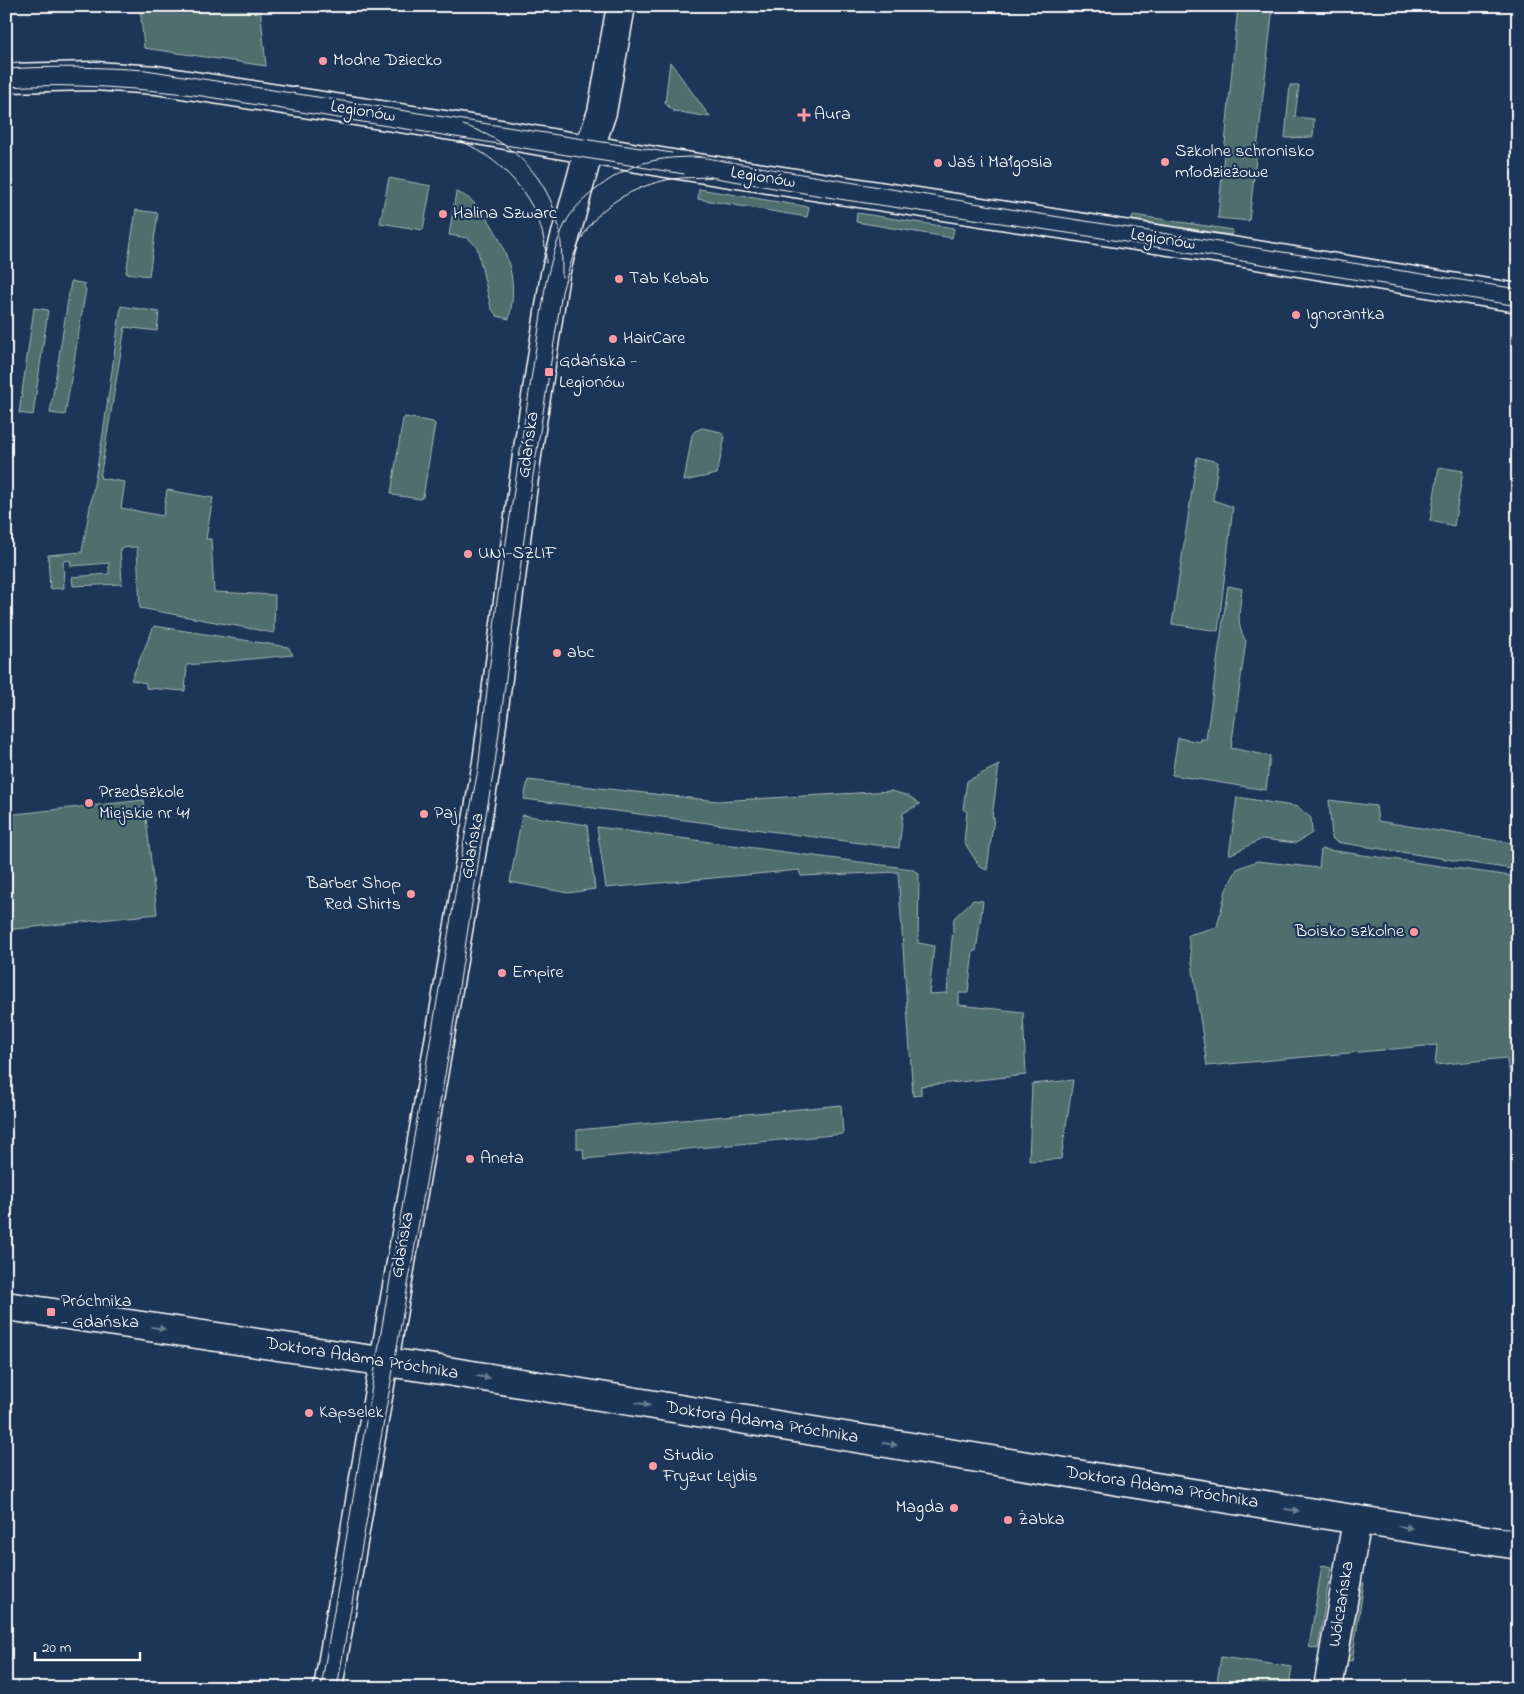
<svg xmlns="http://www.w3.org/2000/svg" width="1524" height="1694" font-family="'Indie Flower',sans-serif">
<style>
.green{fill:#506e6d;stroke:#a8b6b6}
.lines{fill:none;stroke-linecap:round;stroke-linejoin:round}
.minor-casing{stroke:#fff;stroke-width:31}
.tertiary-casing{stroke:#fff;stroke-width:31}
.minor{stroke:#1d3557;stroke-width:28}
.tertiary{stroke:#1d3557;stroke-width:28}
.tram{stroke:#fff;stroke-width:1}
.oneway{fill:#6c7c92}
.poi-dot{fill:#ff9aa2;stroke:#1d3557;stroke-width:2}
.labels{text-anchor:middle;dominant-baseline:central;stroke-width:4.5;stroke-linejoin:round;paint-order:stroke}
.poi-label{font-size:18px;fill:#fff;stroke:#1d3557;text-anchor:start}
.street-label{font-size:18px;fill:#fff;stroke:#1d3557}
</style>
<rect width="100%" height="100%" fill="#1d3557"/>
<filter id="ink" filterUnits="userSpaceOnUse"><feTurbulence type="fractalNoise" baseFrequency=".02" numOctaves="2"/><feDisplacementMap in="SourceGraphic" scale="10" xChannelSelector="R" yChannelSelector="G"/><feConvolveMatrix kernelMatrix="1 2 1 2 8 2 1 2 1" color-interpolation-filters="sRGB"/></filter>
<g filter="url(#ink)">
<g class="green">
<polygon points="140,6 260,6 266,66 144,48"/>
<polygon points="1238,6 1273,6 1249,221 1218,218"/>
<polygon points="670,62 710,117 673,111 665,103"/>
<polygon points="1290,85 1299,85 1295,117 1314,119 1313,137 1285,138"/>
<polygon points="389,178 431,186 423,230 380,223"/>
<polygon points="699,189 809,207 807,217 698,199"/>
<path d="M 456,192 C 483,200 504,243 510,269 C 514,285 513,303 509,319 L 497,316 L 491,308 L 477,247 L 468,238 L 449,235 Z"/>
<polygon points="136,210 158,213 149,276 126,273"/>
<polygon points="857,213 954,228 952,238 856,222"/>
<polygon points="1133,215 1233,230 1231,235 1132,220"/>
<polygon points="71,281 85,284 84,288 86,289 65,415 50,413"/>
<polygon points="121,306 159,312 157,331 125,327 100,478 125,482 121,508 163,516 167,490 213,498 206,539 211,539 214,592 275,595 274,633 140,608 137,547 120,548 122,584 73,586 72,577 109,574 109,563 71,566 70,560 63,561 64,588 50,589 48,555 82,552 103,434"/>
<polygon points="34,308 48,310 33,415 19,413"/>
<polygon points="405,417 433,422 435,424 423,497 420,499 393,495 391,493 403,419"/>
<polygon points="702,428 721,432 725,437 717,474 684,481 692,435 695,431"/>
<polygon points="1197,457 1218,462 1213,500 1233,507 1218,631 1172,624"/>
<polygon points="1439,467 1463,471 1454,526 1430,521"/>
<path d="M 1228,586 L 1242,589 C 1240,609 1235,624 1246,641 L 1231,748 L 1270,756 L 1266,790 L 1172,775 L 1178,738 L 1200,742 L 1201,739 L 1206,739 Z"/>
<polygon points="154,626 288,647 293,655 187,665 185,691 146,688 146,683 131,680"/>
<polygon points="999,765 992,817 994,817 987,870 980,867 964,842 967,812 963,809 967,781"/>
<polygon points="528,780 717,801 892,791 909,796 920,804 903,813 899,848 524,799"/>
<polygon points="1237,797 1298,807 1311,818 1312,833 1296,843 1262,839 1229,855"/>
<polygon points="144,800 157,914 6,930 6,815"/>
<polygon points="1329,800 1376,806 1378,821 1518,844 1518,870 1336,842 1332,838"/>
<polygon points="522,815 587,825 595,889 568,893 510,882"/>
<polygon points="597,827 912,869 919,874 918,943 934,946 929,994 947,993 954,918 973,900 983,901 976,951 973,951 968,993 959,993 959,1005 1023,1012 1026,1075 921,1086 921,1095 913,1096 898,872 801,876 799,870 606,888"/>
<polygon points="1321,849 1518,877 1518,1073 1510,1074 1506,1058 1435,1065 1437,1045 1207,1066 1188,935 1217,927 1226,890 1237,869 1257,861 1319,868"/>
<polygon points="1073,1080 1061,1159 1029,1161 1032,1084"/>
<polygon points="841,1105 843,1134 584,1159 583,1149 577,1149 577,1130"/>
<polygon points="1322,1565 1331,1567 1318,1649 1309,1647"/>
<polygon points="1357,1582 1364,1583 1352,1661 1346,1660"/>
<polygon points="1221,1657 1292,1667 1289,1688 1216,1688"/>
</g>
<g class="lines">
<g class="minor-casing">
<g id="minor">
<polyline points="589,150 602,112 621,6"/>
<polyline points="1328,1688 1357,1520"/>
</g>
</g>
<g class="tertiary-casing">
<g id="tertiary">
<polyline points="6,78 95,76 156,80 477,130 666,163 1220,249 1518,298"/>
<polyline points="6,1306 441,1370 1302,1511 1518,1545"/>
<polyline points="328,1688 487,762 527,455 555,274 589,150"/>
</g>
</g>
<use href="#minor" class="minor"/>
<use href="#tertiary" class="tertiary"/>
<g class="tram">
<path d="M 6,69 C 53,66 99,67 146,70 L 672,153"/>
<path d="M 6,87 C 72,83 137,88 202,96 L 684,174"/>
<path d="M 463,125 C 506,138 544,172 556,216 C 562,236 562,257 562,277"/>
<path d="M 461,141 C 509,163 547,209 546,263"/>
<polyline points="694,156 1034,213 1518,289"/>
<polyline points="704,176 839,199 1101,238 1518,306"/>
<path d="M 321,1688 L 465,835 L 478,770 L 497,601 L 546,282 C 551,262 556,242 565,224 C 573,208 586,197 599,187 C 634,161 657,157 700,157"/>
<path d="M 337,1688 L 449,1052 L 482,838 L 495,763 L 529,501 L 562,292 C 569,267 577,239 595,219 C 612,198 646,183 672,179 C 685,177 698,178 711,177"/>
</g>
</g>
<defs><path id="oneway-solid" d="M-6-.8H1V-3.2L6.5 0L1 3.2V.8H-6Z" transform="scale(1.25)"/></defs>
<g class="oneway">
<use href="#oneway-solid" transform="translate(158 1328) rotate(9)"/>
<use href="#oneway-solid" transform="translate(483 1377) rotate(9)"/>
<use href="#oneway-solid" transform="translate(643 1404) rotate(9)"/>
<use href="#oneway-solid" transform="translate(890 1444) rotate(10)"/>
<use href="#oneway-solid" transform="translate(1292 1510) rotate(9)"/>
<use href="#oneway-solid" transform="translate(1405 1527) rotate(8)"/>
</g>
</g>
<g class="poi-dot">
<circle cx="323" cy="61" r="5"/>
<path d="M801.5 107.5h5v5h5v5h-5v5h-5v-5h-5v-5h5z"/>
<circle cx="1165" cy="162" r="5"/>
<circle cx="938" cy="163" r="5"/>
<circle cx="443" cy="214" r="5"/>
<circle cx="619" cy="279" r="5"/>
<circle cx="1296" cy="315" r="5"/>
<circle cx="613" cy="339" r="5"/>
<rect x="544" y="367" width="10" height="10" rx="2.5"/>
<circle cx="468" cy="554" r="5"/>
<circle cx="557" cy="653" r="5"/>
<circle cx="89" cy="803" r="5"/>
<circle cx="424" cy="814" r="5"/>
<circle cx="411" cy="894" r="5"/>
<circle cx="1414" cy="932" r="5"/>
<circle cx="502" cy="973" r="5"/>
<circle cx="470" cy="1159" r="5"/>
<rect x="46" y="1307" width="10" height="10" rx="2.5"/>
<circle cx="309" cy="1413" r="5"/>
<circle cx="653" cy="1466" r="5"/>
<circle cx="954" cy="1508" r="5"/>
<circle cx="1008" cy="1520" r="5"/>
</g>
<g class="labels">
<g class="poi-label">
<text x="333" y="61">Modne Dziecko</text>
<text x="814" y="115">Aura</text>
<text x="1175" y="152">Szkolne schronisko<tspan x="1175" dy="21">młodzieżowe</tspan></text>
<text x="948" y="163">Jaś i Małgosia</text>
<text x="453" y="214">Halina Szwarc</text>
<text x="629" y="279">Tab Kebab</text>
<text x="1306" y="315">Ignorantka</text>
<text x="623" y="339">HairCare</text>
<text x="559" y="362">Gdańska -<tspan x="559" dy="21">Legionów</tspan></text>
<text x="478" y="554">UNI-SZLIF</text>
<text x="567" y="653">abc</text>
<text x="99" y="793">Przedszkole<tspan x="99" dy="21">Miejskie nr 41</tspan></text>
<text x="434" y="814">Paj</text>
<text x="401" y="884" text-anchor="end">Barber Shop<tspan x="401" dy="21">Red Shirts</tspan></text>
<text x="1404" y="932" text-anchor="end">Boisko szkolne</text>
<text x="512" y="973">Empire</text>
<text x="480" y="1159">Aneta</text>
<text x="61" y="1302">Próchnika<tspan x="61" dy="21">- Gdańska</tspan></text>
<text x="319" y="1413">Kapselek</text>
<text x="663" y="1456">Studio<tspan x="663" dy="21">Fryzur Lejdis</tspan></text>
<text x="944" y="1508" text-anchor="end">Magda</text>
<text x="1018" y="1520">Żabka</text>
</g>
<g class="street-label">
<text transform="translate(363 112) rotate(9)">Legionów</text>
<text transform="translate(763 178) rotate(9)">Legionów</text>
<text transform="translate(1163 240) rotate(9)">Legionów</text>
<text transform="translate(529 445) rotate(-82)">Gdańska</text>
<text transform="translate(473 846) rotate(-80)">Gdańska</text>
<text transform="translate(403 1245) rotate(-80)">Gdańska</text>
<text transform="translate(362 1359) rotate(9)">Doktora Adama Próchnika</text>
<text transform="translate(762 1423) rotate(9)">Doktora Adama Próchnika</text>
<text transform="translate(1162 1488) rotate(9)">Doktora Adama Próchnika</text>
<text transform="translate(1342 1604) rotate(-81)">Wólczańska</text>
</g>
</g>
<rect width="1524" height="1694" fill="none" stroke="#1d3557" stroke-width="25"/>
<rect x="12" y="12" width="1499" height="1669" fill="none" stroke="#fff" stroke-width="2" filter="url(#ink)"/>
<path d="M35 1652v8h105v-8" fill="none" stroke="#ffffff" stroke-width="2.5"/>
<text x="42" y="1652" font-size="15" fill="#ffffff" stroke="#1d3557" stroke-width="4" paint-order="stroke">20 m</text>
</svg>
